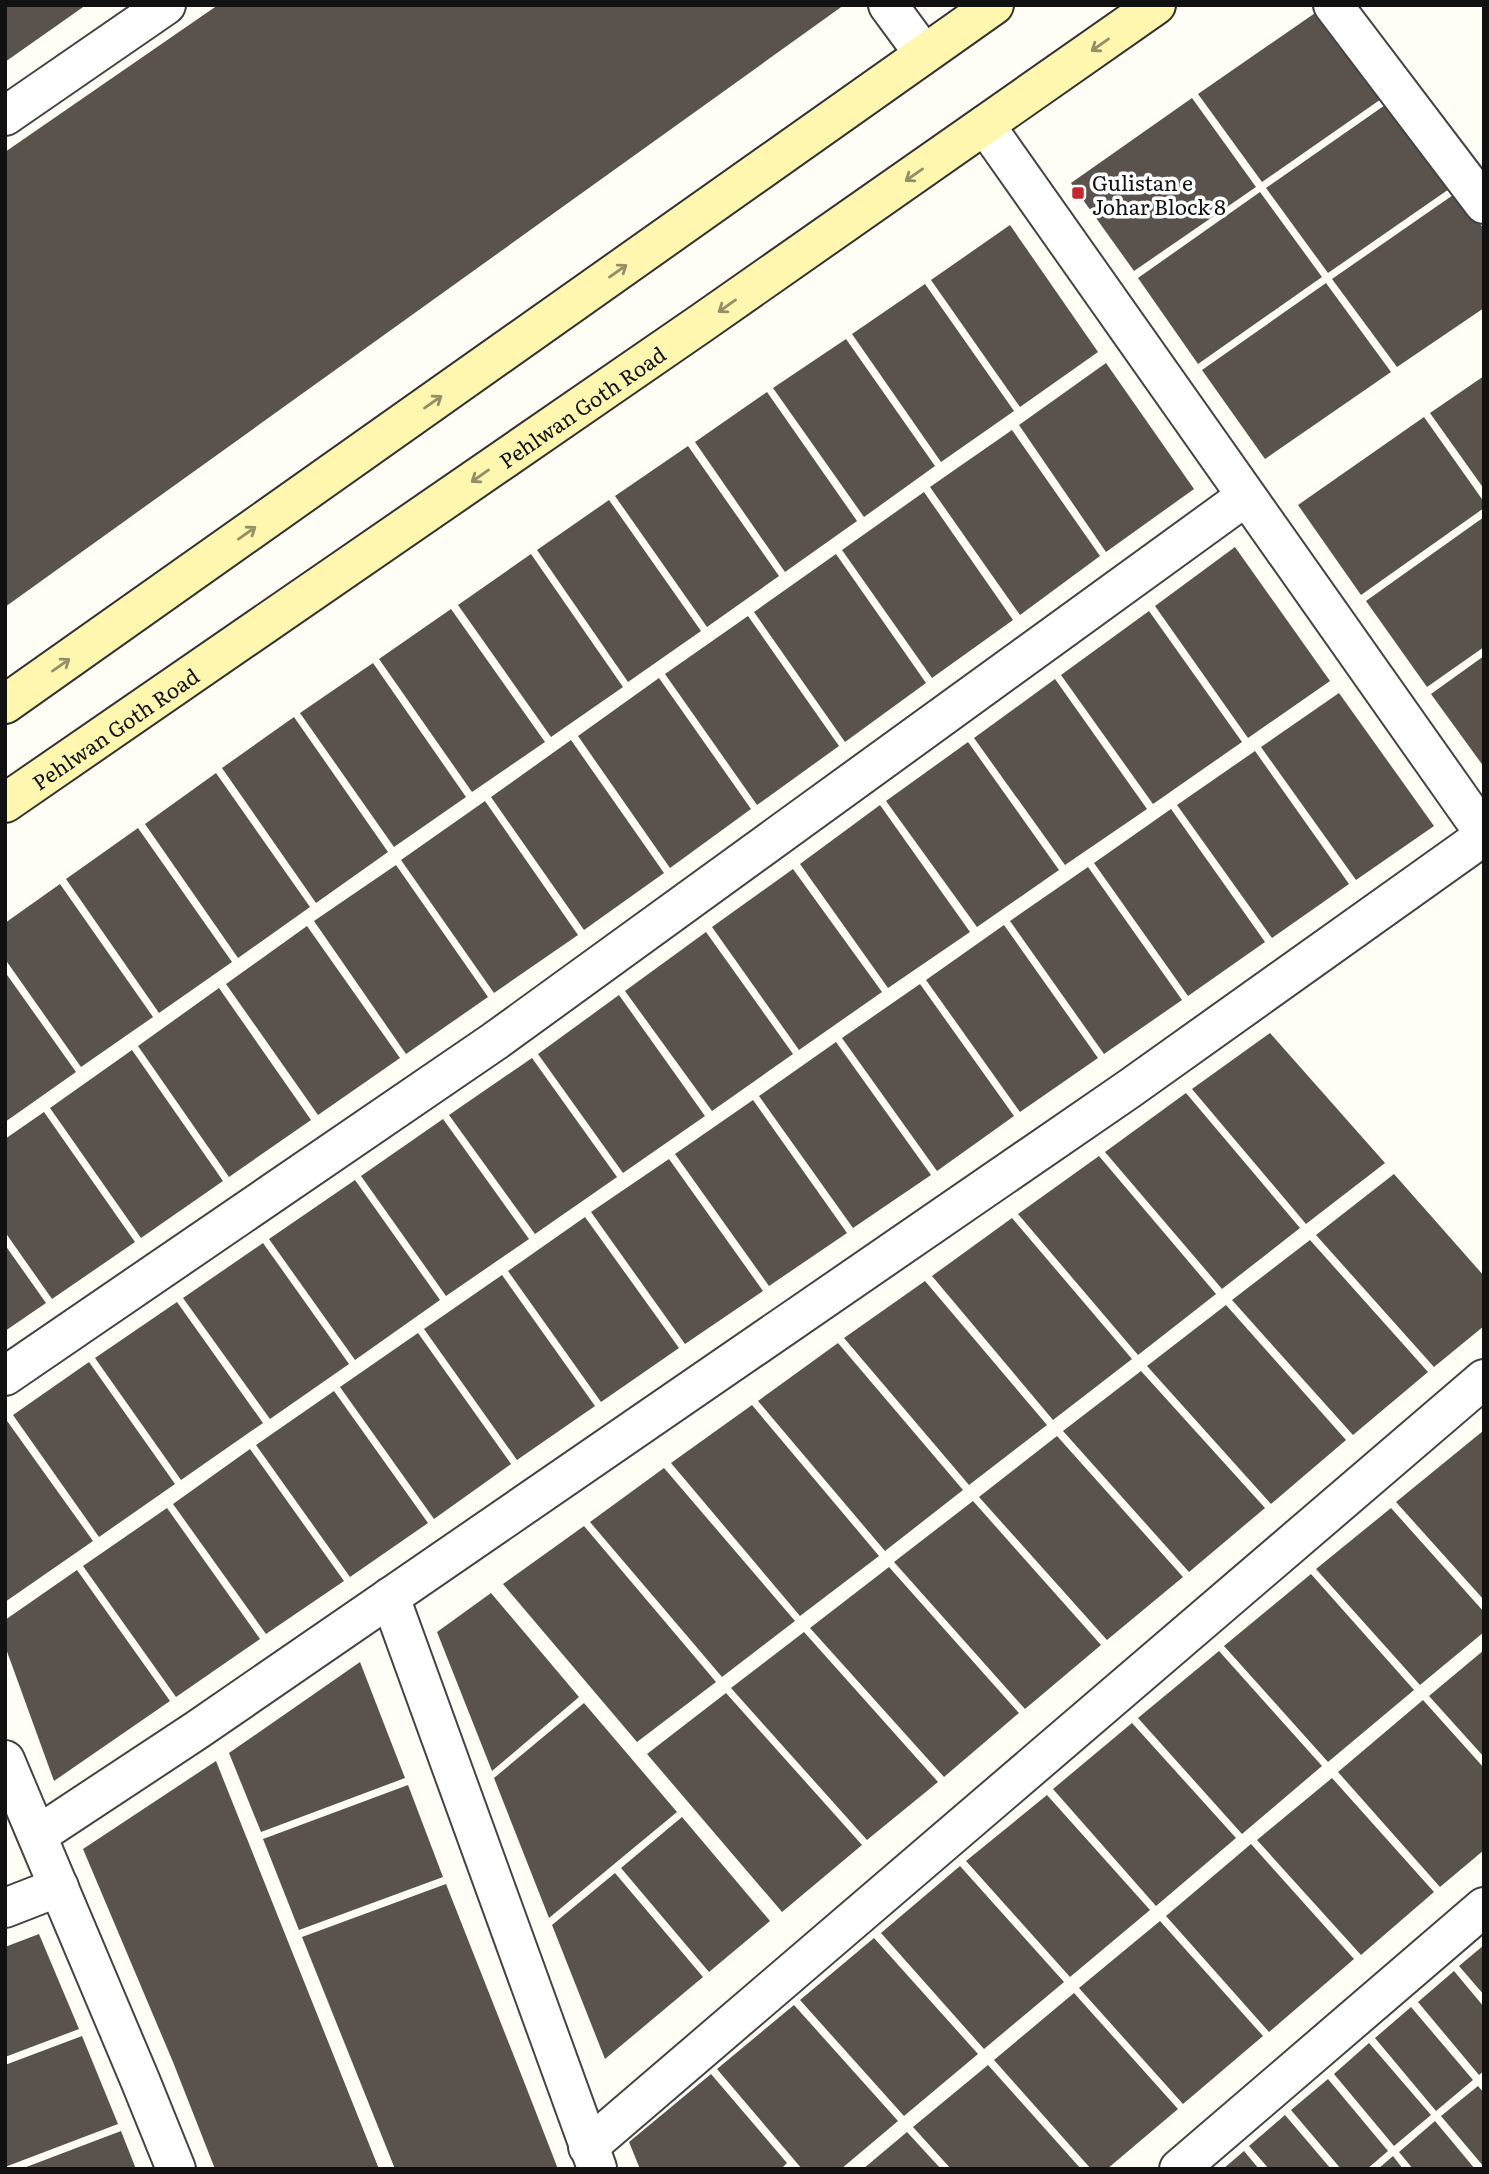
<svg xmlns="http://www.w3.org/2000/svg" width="1489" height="2174" font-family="Literata,serif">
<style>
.building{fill:#5a524d}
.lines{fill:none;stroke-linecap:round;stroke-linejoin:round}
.street-casing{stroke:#444;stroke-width:42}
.secondary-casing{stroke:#333;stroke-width:42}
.street{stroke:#fff;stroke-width:38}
.secondary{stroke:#fff6b0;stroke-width:38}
.oneway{stroke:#948f68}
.poi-dot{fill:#c4262e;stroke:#fff;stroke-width:2.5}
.labels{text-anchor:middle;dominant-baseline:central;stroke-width:7;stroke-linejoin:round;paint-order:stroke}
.poi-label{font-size:21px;fill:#111;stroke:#fff;text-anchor:start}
.street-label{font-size:21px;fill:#111;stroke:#fff}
</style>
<rect width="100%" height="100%" fill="#fffdf5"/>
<g class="building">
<polygon points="5,5 86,5 5,62"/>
<polygon points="218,5 844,5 5,607 5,152"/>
<polygon points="1318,11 1384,97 1262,182 1198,94"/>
<polygon points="1192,98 1256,187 1134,271 1071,183"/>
<polygon points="1388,103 1452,187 1328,273 1266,188"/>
<polygon points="1260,192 1322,277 1198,364 1138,278"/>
<polygon points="1456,193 1484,229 1484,308 1397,367 1332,279"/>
<polygon points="1010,225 1098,352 1020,407 931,280"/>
<polygon points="1326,283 1391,372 1265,459 1202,370"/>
<polygon points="925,284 1014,411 941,462 852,334"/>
<polygon points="846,339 935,466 864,517 773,388"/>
<polygon points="1106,363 1194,489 1106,552 1019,425"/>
<polygon points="1484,376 1484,489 1430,413"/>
<polygon points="767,392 857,521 785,572 695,442"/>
<polygon points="1424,417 1484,502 1484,508 1361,595 1298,505"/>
<polygon points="1012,430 1100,556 1020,615 930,487"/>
<polygon points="688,446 779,576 707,627 615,496"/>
<polygon points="924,492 1013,620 932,678 842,550"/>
<polygon points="609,500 701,631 628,682 537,550"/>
<polygon points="1484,517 1484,647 1427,687 1366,601"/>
<polygon points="1235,547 1330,681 1248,738 1155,606"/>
<polygon points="531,554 623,687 551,737 458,605"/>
<polygon points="836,554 926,683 845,742 754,612"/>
<polygon points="451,609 545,742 472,792 379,659"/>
<polygon points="1149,611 1242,742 1153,804 1061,675"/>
<polygon points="748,616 839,746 757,805 665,674"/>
<polygon points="1484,656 1484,767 1431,694"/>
<polygon points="373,663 466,797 394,847 300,713"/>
<polygon points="659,678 751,809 670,868 578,736"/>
<polygon points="1055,679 1147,809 1065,865 974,738"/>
<polygon points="1339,693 1434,826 1356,880 1261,747"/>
<polygon points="294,717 388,852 316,903 222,768"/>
<polygon points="571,740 664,873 584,930 491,797"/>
<polygon points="968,742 1059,870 977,927 886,801"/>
<polygon points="1255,751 1349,884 1272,938 1177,805"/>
<polygon points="216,773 310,907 238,958 145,824"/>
<polygon points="485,801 578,935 494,993 401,860"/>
<polygon points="880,805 970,932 888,988 800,864"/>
<polygon points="1171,809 1265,942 1188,996 1094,863"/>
<polygon points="138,828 232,962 159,1013 66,879"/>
<polygon points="396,865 488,997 406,1054 314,921"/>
<polygon points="1088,867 1182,1000 1104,1054 1010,921"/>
<polygon points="793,869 882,992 799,1050 712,927"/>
<polygon points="60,884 153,1017 81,1067 5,959 5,923"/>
<polygon points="1004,925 1098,1058 1020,1112 926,980"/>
<polygon points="307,926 400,1058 318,1115 226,984"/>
<polygon points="706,932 793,1054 712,1111 625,991"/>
<polygon points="5,972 76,1072 5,1122"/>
<polygon points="920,984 1014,1116 937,1171 842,1038"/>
<polygon points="219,988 311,1120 229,1177 138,1046"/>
<polygon points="619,995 705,1116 623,1173 538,1054"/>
<polygon points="1270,1033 1385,1163 1306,1224 1192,1089"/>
<polygon points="836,1042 931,1175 853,1228 759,1096"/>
<polygon points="132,1050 223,1181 141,1238 50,1108"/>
<polygon points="532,1058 617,1177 535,1234 449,1115"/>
<polygon points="1186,1093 1300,1228 1222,1289 1105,1152"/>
<polygon points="753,1100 847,1233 769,1286 675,1154"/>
<polygon points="44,1112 135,1242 52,1299 5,1232 5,1139"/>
<polygon points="443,1119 529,1239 446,1296 361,1176"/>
<polygon points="1099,1156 1216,1294 1138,1355 1018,1214"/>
<polygon points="669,1159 763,1291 685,1344 591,1212"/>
<polygon points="1394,1174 1484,1276 1484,1326 1434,1367 1316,1235"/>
<polygon points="355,1180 440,1300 355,1360 269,1239"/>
<polygon points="585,1217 679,1348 601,1402 508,1271"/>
<polygon points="1012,1218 1132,1359 1053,1420 932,1276"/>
<polygon points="1310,1240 1428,1372 1353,1435 1232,1300"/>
<polygon points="263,1243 349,1364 270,1419 183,1298"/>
<polygon points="5,1245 46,1303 5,1331"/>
<polygon points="502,1275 595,1406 517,1460 424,1329"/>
<polygon points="925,1281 1047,1425 969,1485 844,1338"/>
<polygon points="177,1302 263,1423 181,1480 95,1358"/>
<polygon points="1226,1305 1346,1440 1271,1504 1147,1366"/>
<polygon points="418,1333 511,1464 434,1519 340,1387"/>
<polygon points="838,1343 963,1490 885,1551 758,1401"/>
<polygon points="89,1362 175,1484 99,1537 13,1415"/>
<polygon points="1141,1371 1265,1508 1189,1572 1063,1431"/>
<polygon points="334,1391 428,1523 350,1577 256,1445"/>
<polygon points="752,1405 879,1556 800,1616 671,1463"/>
<polygon points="5,1418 93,1541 5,1602"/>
<polygon points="1483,1431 1484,1432 1484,1600 1396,1502"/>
<polygon points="1057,1436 1183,1577 1107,1640 979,1497"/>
<polygon points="250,1449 344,1581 266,1634 173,1504"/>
<polygon points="664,1468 795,1621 722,1677 590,1522"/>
<polygon points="973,1501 1101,1645 1025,1709 894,1562"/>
<polygon points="167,1508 260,1639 176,1697 83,1566"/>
<polygon points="1391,1508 1484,1612 1484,1632 1420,1685 1316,1569"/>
<polygon points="584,1526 716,1682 637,1742 503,1584"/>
<polygon points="889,1567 1019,1713 944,1777 810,1628"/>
<polygon points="77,1570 170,1701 54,1781 5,1646 5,1620"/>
<polygon points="1311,1574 1414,1690 1328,1762 1224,1646"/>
<polygon points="491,1593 579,1697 492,1771 437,1632"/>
<polygon points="804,1632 938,1782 867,1840 731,1688"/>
<polygon points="1484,1650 1484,1757 1429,1696"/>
<polygon points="1219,1651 1322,1766 1242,1834 1138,1718"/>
<polygon points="360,1662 405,1778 261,1832 229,1753"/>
<polygon points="726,1693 862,1845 782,1912 647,1754"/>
<polygon points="1423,1700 1484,1768 1484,1850 1440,1887 1338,1772"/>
<polygon points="584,1703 677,1812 549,1918 494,1778"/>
<polygon points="1132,1723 1236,1838 1156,1906 1053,1789"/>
<polygon points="216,1761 271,1899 379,2169 215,2169 173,2062 83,1849"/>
<polygon points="1332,1778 1434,1892 1361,1955 1257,1840"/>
<polygon points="408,1785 443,1877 299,1930 263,1839"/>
<polygon points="1047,1795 1150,1910 1070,1977 966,1861"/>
<polygon points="682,1817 770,1921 709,1972 621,1868"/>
<polygon points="1251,1844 1354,1959 1269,2032 1166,1916"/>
<polygon points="960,1866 1064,1982 984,2049 881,1933"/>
<polygon points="615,1873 703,1977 605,2059 552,1925"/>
<polygon points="446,1884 521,2074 558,2169 395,2169 302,1937"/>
<polygon points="1160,1921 1263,2036 1183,2104 1079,1988"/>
<polygon points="39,1934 79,2029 5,2057 5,1947"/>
<polygon points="874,1938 978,2054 904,2116 800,2000"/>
<polygon points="1484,1945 1484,1995 1459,1966"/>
<polygon points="1454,1971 1484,2007 1484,2071 1479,2075 1418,2002"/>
<polygon points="1074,1993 1178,2109 1107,2169 1091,2169 994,2060"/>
<polygon points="794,2005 898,2121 841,2169 802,2169 717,2069"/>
<polygon points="1411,2007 1473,2080 1436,2111 1375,2038"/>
<polygon points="82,2036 118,2124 5,2167 5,2065"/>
<polygon points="1369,2043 1431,2115 1394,2146 1334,2074"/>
<polygon points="988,2065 1081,2169 951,2169 913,2127"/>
<polygon points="711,2074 787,2163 781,2169 640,2169 629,2142"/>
<polygon points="1328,2079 1388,2151 1367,2169 1341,2169 1291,2110"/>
<polygon points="1478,2086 1484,2093 1484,2167 1441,2116"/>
<polygon points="1285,2115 1331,2169 1269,2169 1249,2146"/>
<polygon points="1435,2121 1475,2169 1413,2169 1399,2152"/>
<polygon points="121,2131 136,2169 21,2169"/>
<polygon points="907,2132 941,2169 863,2169"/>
<polygon points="1244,2151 1259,2169 1223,2169"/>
<polygon points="1393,2156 1403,2169 1378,2169"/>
</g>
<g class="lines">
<g class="street-casing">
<g id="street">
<polyline points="888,5 924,54"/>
<polyline points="1333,5 1484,204"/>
<polyline points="5,116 166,5"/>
<polyline points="985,125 1484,833"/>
<polyline points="5,1376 495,1041 1245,497"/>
<polyline points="390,1597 597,2168"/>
<polyline points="5,1760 140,2080 176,2169"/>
<polyline points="38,1835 197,1730 1129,1089 1484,836"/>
<polyline points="5,1908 59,1887"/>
<polyline points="588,2147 1484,1379"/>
<polyline points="1179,2169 1484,1907"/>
</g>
</g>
<g class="secondary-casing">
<g id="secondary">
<polyline points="5,704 994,5"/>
<path id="s1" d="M 5,803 L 703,322 L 1156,5"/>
</g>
</g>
<use href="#street" class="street"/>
<use href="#secondary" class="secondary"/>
</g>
<defs><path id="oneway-shaft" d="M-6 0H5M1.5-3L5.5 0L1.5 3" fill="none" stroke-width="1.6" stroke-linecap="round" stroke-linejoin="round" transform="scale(1.75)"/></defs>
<g class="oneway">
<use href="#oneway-shaft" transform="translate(1100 45) rotate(145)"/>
<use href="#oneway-shaft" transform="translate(914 175) rotate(145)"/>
<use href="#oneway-shaft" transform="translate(618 271) rotate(-35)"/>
<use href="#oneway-shaft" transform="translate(727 306) rotate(145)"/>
<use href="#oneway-shaft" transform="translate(433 402) rotate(-35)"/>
<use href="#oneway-shaft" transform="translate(480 476) rotate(145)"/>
<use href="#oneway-shaft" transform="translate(247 533) rotate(-35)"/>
<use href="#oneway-shaft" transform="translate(61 665) rotate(-35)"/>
</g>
<rect class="poi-dot" x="1071" y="186" width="14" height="14" rx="3.5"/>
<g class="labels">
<g class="poi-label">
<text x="1092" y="181">Gulistan e<tspan x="1092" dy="24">Johar Block 8</tspan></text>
</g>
<g class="street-label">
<text stroke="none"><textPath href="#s1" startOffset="700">Pehlwan Goth Road</textPath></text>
<text stroke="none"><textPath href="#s1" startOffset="133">Pehlwan Goth Road</textPath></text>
</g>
</g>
<rect width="1489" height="2174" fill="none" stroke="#111111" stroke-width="14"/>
</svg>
